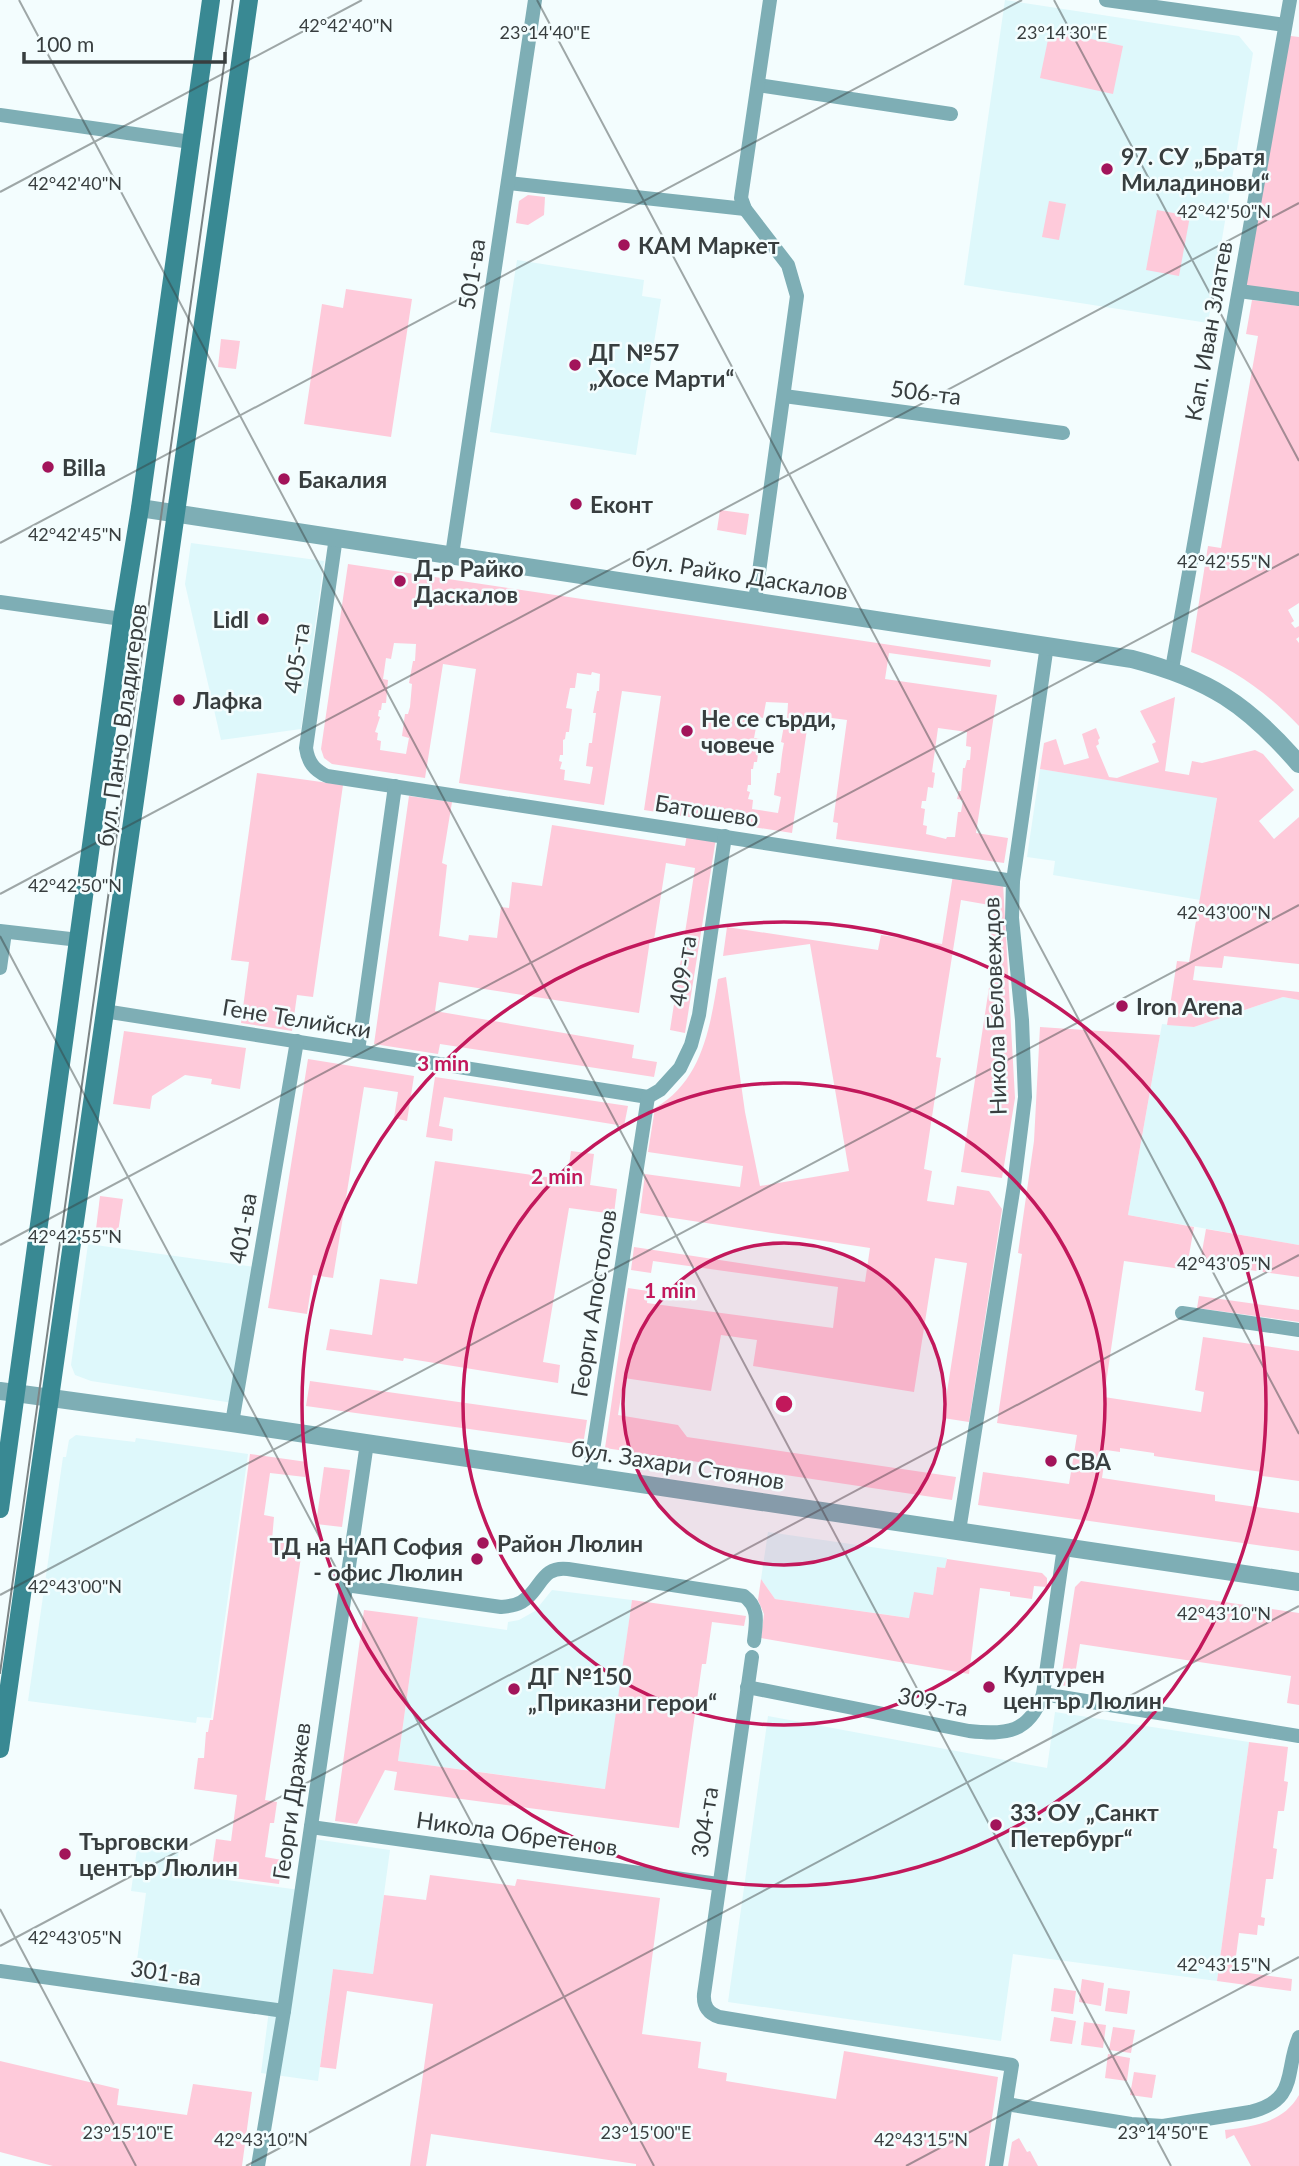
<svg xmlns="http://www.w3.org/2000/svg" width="1299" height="2166" font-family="Lato,sans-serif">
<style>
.built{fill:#def8fb}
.green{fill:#fecada;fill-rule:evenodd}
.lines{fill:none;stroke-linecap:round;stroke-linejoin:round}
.minor{stroke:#7eaeb5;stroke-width:14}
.tertiary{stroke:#7eaeb5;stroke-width:18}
.secondary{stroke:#398993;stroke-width:18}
.tram{stroke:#7c8485;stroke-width:2}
.ticks{fill:none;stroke:#383e3f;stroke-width:2;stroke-opacity:0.45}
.ring{fill:none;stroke:#c2185b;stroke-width:3.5}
.poi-dot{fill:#a2145a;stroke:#f3fdfe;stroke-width:2.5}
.labels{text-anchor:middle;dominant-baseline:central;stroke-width:5;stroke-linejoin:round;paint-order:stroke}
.poi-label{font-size:23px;font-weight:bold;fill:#383e3f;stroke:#f3fdfe;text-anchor:start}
.street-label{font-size:23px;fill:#383e3f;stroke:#f3fdfe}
.ticks-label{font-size:18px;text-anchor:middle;fill:#383e3f;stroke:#f3fdfe;stroke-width:5;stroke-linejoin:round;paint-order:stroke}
.centre{fill:#c2185b;stroke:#f3fdfe;stroke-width:3.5}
.ring-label{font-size:21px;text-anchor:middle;font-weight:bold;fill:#c2185b;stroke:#f3fdfe;stroke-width:5;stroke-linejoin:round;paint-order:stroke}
</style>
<rect width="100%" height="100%" fill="#f3fdfe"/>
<g class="built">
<polygon points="1005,0 1239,36 1253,53 1208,323 964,285"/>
<polygon points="517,260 644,280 642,296 661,299 636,455 490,432"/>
<polygon points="191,543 324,561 301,729 221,740 185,584"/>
<polygon points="1040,769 1217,797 1200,900 1053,875 1055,861 1027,857"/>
<polygon points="1283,997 1299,1000 1299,1245 1128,1215 1162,1024 1194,1027"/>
<polygon points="88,1244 255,1267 233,1403 91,1381 75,1375 71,1365"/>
<polygon points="76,1435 135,1442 136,1438 248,1454 211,1718 197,1717 196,1723 28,1701 63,1457 66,1457 69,1440"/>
<polygon points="768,1532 947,1558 945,1568 937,1567 933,1595 910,1618 775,1599 761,1579"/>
<polygon points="552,1590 632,1600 606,1789 398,1761 418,1617 507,1630 508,1622 519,1620 535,1611"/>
<polygon points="1055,1712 1249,1742 1217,1981 1013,1954 1001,2041 728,2002 768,1716 1047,1768"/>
<polygon points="139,1835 180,1841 176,1873 307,1891 314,1839 390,1850 373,1974 333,1969 318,2081 261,2073 269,2010 133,1990 146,1893 131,1891"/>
</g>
<g class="green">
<polygon points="1050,30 1123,46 1113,94 1040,78"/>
<polygon points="1283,35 1299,37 1299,299 1239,291"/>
<polygon points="528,195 545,197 544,215 528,225 516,223 519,201"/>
<polygon points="1049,201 1066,204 1059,240 1042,237"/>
<polygon points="1157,210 1190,216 1179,276 1146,270"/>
<polygon points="346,289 412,299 391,437 304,424 322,304 343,308"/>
<path d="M 1252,300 L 1299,306 L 1299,603 L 1288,610 L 1294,621 L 1291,623 L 1295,628 L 1299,626 L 1299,637 L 1296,639 L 1299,643 L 1299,726 C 1268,693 1233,668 1191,652 L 1208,546 L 1221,548 L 1258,336 L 1246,334 Z"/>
<polygon points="221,339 240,341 236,369 218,367"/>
<polygon points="720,510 749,514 746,535 717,530"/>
<path d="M 348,564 L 991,660 L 990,667 L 889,653 L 885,679 L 997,695 L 976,833 L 1008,838 L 1004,863 L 836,839 L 838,823 L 833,822 L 847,720 L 809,715 L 792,833 L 644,810 L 661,696 L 622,691 L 604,805 L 459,783 L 476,669 L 443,664 L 425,778 L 332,764 L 324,758 L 321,749 ZM 394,643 L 416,644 L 415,661 L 413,661 L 409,683 L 412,684 L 410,707 L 408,714 L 405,714 L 402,736 L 409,738 L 406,754 L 380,750 L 381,741 L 377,740 L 378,733 L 375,732 L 380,717 L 378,716 L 379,710 L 381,710 L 382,703 L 386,703 L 388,680 L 383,679 L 386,658 L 391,659 ZM 592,672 L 600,674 L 599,691 L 597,691 L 593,713 L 596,713 C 595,723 593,733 592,743 L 589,743 L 586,766 L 593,767 L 590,784 L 564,780 L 565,770 L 560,769 L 562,762 L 559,761 L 560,755 L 563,755 L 563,740 L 565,739 L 566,732 L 569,732 L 572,709 L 566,708 L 570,688 L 575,688 L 577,673 L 591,675 ZM 766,702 L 788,703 L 787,720 L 785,720 L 781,742 L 784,743 C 782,752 781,763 780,773 L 777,773 L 774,795 L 781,797 L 778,813 L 752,809 L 753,800 L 748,799 L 750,792 L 747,791 L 748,785 L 751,785 L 751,769 L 753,769 L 754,762 L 757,762 L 760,739 L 754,738 L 758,717 L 763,718 ZM 938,728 L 967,732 L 966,746 L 971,747 L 970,760 L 967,760 L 965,768 L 963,768 L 961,791 L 959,791 L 957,799 L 963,800 L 961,812 L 958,812 L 955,837 L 947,837 L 946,839 L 926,834 L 927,826 L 923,825 L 925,809 L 921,808 L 922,801 L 926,801 L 928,787 L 933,788 L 935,773 L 932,772 Z"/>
<polygon points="1175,697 1165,771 1189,775 1192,761 1202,763 1255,750 1263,754 1294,790 1259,821 1274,839 1299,817 1299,964 1224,956 1222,968 1195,966 1193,980 1299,992 1299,1000 1283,997 1194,1027 1167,1025 1177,961 1189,962 1217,798 1040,769 1044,743 1056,739 1064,765 1089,758 1082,734 1096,728 1100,738 1098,740 1099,744 1096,746 1109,777 1117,778 1159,762 1152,744 1156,742 1140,711"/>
<polygon points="257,773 343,785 313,997 297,995 292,1031 241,1023 249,962 231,960"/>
<polygon points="409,796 452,802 442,863 447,865 439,936 468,941 469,935 497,938 501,907 509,908 512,882 542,886 552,825 685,846 687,834 716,838 685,1033 670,1030 695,868 666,863 654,940 650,940 639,1013 439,982 435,1011 634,1045 632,1058 657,1062 654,1077 440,1044 438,1054 374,1044"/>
<path d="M 953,875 L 1003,883 L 1015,1098 L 1002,1178 L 961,1172 L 995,948 L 989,947 L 995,906 L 961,900 L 936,1057 L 941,1058 L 924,1169 L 932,1171 L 927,1201 L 954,1205 L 957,1186 L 989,1191 L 1002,1209 L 969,1422 L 943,1418 L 967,1263 L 935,1258 L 914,1392 L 753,1366 L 757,1340 L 721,1335 L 711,1391 L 624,1378 L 618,1415 L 678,1425 L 687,1437 L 956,1477 L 952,1500 L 605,1448 L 628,1288 L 648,1291 L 647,1303 L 833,1328 L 838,1287 L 653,1261 L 651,1273 L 631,1270 L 634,1247 L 865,1282 L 870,1248 L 640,1213 L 645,1174 L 740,1187 L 743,1166 L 648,1152 L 655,1108 C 702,1081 710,1028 718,979 L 726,977 L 745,1112 L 760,1186 L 849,1171 L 810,944 L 723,956 L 727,927 L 878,950 L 881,935 L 942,944 Z"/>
<polygon points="1040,1027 1160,1035 1128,1215 1194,1227 1188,1261 1182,1260 1181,1269 1124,1261 1104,1397 1201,1412 1204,1392 1195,1390 1203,1337 1299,1351 1299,1481 1262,1476 1262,1472 1154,1456 1154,1453 1120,1448 1120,1452 1106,1450 1102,1478 1215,1495 1215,1501 1299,1513 1299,1551 978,1505 983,1472 1069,1484 1077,1435 997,1423 1022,1254 1018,1253 1034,1141"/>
<polygon points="124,1031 246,1048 240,1089 211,1084 212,1079 185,1075 152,1096 150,1109 113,1104"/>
<polygon points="308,1059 414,1076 407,1121 394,1118 398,1092 364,1087 333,1278 313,1275 307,1314 268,1308"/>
<polygon points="435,1077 628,1106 624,1126 444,1097 439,1126 453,1129 452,1141 426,1137"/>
<polygon points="571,1151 594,1154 590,1185 617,1189 614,1214 569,1208 543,1362 560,1365 558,1383 404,1358 403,1361 326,1350 330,1329 372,1335 380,1279 417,1284 435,1161 567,1180"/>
<polygon points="100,1196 123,1199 118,1232 96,1229"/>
<polygon points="1206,1229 1299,1245 1299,1277 1200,1263"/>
<polygon points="1199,1296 1299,1310 1299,1322 1197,1308"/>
<polygon points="310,1381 587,1420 583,1445 306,1406"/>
<polygon points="250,1454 307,1462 305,1477 270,1473 264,1515 274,1517 272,1540 288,1543 288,1548 302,1550 265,1800 277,1802 274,1823 270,1823 265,1857 282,1860 279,1884 211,1875 216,1839 231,1841 237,1795 194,1789 198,1758 204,1758 206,1732 208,1732 210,1720 213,1720"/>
<polygon points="324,1467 350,1470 342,1527 316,1524"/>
<polygon points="947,1559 1042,1573 1047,1578 1047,1587 1034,1586 1032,1599 1010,1596 1010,1592 980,1588 969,1674 761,1638 764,1614 758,1600 761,1579 775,1599 909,1618 914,1592 933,1595 937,1567 945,1568"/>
<polygon points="1081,1581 1299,1613 1299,1705 1287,1703 1291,1676 1080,1644 1073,1687 1060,1685 1075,1587"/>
<polygon points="632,1600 746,1616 744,1626 712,1622 706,1664 702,1664 679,1828 394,1790 397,1772 385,1770 357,1824 335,1821 364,1610 418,1617 398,1761 605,1789"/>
<polygon points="1249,1742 1288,1747 1284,1781 1288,1782 1284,1811 1278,1811 1273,1848 1277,1849 1273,1879 1266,1879 1261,1917 1265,1918 1264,1926 1258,1925 1257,1935 1239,1933 1234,1971 1292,1979 1291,1991 1217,1981"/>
<polygon points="430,1875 515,1886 517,1879 660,1898 642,2034 701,2042 698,2068 727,2073 726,2081 836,2099 844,2051 998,2077 985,2166 636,2166 636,2164 431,2134 426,2166 410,2166 433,2004 347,1991 336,2069 320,2067 333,1969 373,1974 384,1895 426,1900"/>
<polygon points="1082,1979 1104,1983 1101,2006 1079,2002"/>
<polygon points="1054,1988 1076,1991 1073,2014 1051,2011"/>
<polygon points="1108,1988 1130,1991 1127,2014 1105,2011"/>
<polygon points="1054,2017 1076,2021 1072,2044 1050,2041"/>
<polygon points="1084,2022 1106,2025 1103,2048 1081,2045"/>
<polygon points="1113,2027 1135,2030 1131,2053 1109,2050"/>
<polygon points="1108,2054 1130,2058 1127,2081 1105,2078"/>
<polygon points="0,2061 119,2089 117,2105 187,2115 193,2084 252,2092 242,2166 53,2166 0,2152"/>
<polygon points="1134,2072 1156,2075 1152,2098 1130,2095"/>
<path d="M 1299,2095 L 1299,2166 L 1251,2166 L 1234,2135 L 1226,2139 L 1225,2130 C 1254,2126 1283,2123 1299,2095 Z"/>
<polygon points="1019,2138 1027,2152 1030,2151 1038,2166 1008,2166 1012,2142"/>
</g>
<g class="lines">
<g class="minor">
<polyline points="1106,0 1285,25"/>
<polyline points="758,85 951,114"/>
<polyline points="0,115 191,142"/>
<polyline points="508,183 745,209"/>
<polyline points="1239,291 1299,299"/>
<polyline points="784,396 1063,433"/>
<path d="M 336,537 L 306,748 C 308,762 314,770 327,776 L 1013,881"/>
<polyline points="452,555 535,0"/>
<polyline points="755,601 797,296 788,265 745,209 741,198 770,0"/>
<polyline points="0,602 122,619"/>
<polyline points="1172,669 1290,0"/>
<polyline points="0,931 79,940"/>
<polyline points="0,968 5,932"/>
<polyline points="104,1011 648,1097"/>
<polyline points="358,1051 395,786"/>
<polyline points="648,1097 660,1090 680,1068 691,1045 699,1015 725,836"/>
<polyline points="1182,1313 1299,1330"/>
<polyline points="232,1423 297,1041"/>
<polyline points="589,1476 648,1097"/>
<polyline points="959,1531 1014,1185 1025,1097 1022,1020 1012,918 1013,881 1047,645"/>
<path d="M 346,1585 L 501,1607 C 511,1606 520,1605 528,1597 C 542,1584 544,1566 568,1569 L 744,1596 C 760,1608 756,1623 754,1641"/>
<path d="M 752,1657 L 704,1994 C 703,2006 708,2013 719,2017 L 1012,2065 L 996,2166"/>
<path d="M 747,1687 L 969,1731 C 1007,1735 1029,1733 1043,1694 L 1064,1547"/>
<polyline points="1043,1694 1299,1736"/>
<polyline points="311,1827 718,1884"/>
<polyline points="0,1971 284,2011"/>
<path d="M 1006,2104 L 1131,2124 L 1163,2126 L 1250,2112 C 1299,2100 1284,2072 1299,2037"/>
<polyline points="258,2166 284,2011 367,1443"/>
</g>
<g class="tertiary">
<path d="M 140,508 L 1132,659 C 1209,679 1247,704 1299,764"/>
<polyline points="0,1391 232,1423 1299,1582"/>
</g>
<g class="secondary">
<polyline points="0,1509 122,619 140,508 211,0"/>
<polyline points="0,1749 249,0"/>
</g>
<polyline class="tram" points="0,1673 233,0"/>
</g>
<path class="ticks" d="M 19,0 L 1171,2166M 537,0 L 1299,1434M 1054,0 L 1299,461M 0,192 L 362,0M 0,543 L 1022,0M 0,894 L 1299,203M 0,936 L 654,2166M 0,1245 L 1299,554M 0,1595 L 1299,905M 0,1909 L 136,2166M 0,1946 L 1299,1255M 246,2166 L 1299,1606M 906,2166 L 1299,1957"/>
<circle cx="784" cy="1404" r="161" fill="#c2185b" fill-opacity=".12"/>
<g class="ring">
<circle cx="784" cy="1404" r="161"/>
<circle cx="784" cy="1404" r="321"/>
<circle cx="784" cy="1404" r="482"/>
</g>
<g class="poi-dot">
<circle cx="1107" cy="169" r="7"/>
<circle cx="624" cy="245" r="7"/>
<circle cx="575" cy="365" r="7"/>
<circle cx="48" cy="467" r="7"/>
<circle cx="284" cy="479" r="7"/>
<circle cx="576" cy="504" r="7"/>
<circle cx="400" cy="581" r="7"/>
<circle cx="263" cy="619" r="7"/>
<circle cx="179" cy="700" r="7"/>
<circle cx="687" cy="731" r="7"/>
<circle cx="1122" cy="1006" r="7"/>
<circle cx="1051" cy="1461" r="7"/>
<circle cx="483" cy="1543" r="7"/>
<circle cx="477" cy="1559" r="7"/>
<circle cx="989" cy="1687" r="7"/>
<circle cx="514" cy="1689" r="7"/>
<circle cx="996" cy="1825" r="7"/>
<circle cx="65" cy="1854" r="7"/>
</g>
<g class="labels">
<g class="poi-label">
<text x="1121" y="156">97. СУ „Братя<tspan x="1121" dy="26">Миладинови“</tspan></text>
<text x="638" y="245">КАМ Маркет</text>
<text x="589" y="352">ДГ №57<tspan x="589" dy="26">„Хосе Марти“</tspan></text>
<text x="62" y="467">Billa</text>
<text x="298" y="479">Бакалия</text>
<text x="590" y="504">Еконт</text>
<text x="414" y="568">Д-р Райко<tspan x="414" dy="26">Даскалов</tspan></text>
<text x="249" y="619" text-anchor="end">Lidl</text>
<text x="193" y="700">Лафка</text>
<text x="701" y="718">Не се сърди,<tspan x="701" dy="26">човече</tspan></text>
<text x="1136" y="1006">Iron Arena</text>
<text x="1065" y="1461">CBA</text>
<text x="497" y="1543">Район Люлин</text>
<text x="463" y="1546" text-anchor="end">ТД на НАП София<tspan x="463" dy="26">- офис Люлин</tspan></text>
<text x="1003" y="1674">Културен<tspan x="1003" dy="26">център Люлин</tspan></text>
<text x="528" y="1676">ДГ №150<tspan x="528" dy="26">„Приказни герои“</tspan></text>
<text x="1010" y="1812">33. ОУ „Санкт<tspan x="1010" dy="26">Петербург“</tspan></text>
<text x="79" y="1841">Търговски<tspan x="79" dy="26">център Люлин</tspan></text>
</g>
<g class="street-label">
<text transform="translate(471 274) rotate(-81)">501-ва</text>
<text transform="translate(1208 331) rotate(-80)">Кап. Иван Златев</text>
<text transform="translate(926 392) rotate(7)">506-та</text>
<text transform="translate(740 574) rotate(9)">бул. Райко Даскалов</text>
<text transform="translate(296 658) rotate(-82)">405-та</text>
<text transform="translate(121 725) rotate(-82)">бул. Панчо Владигеров</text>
<text transform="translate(707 810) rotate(9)">Батошево</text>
<text transform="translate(682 971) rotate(-81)">409-та</text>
<text transform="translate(994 1006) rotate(-92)">Никола Беловеждов</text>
<text transform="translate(297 1018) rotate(9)">Гене Телийски</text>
<text transform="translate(242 1228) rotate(-80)">401-ва</text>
<text transform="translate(593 1303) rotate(-81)">Георги Апостолов</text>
<text transform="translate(678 1464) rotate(9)">бул. Захари Стоянов</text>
<text transform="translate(933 1701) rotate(11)">309-та</text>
<text transform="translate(291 1801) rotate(-82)">Георги Дражев</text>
<text transform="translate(704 1822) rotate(-81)">304-та</text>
<text transform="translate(517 1833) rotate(8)">Никола Обретенов</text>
<text transform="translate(166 1972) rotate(8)">301-ва</text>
</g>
</g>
<g class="ticks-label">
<text x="346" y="32">42°42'40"N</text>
<text x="545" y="39">23°14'40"E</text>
<text x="1062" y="39">23°14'30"E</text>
<text x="75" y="190">42°42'40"N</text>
<text x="1224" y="218">42°42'50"N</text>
<text x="75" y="541">42°42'45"N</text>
<text x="1224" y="568">42°42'55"N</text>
<text x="75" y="892">42°42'50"N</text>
<text x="1224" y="919">42°43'00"N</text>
<text x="75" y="1243">42°42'55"N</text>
<text x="1224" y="1270">42°43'05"N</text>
<text x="75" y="1593">42°43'00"N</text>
<text x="1224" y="1620">42°43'10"N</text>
<text x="75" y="1944">42°43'05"N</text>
<text x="1224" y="1971">42°43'15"N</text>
<text x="128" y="2139">23°15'10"E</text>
<text x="646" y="2139">23°15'00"E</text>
<text x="1163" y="2139">23°14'50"E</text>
<text x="261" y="2146">42°43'10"N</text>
<text x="921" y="2146">42°43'15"N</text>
</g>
<circle cx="784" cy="1404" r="10" class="centre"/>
<g class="ring-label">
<text x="443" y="1071">3 min</text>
<text x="557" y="1184">2 min</text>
<text x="670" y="1298">1 min</text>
</g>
<path d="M24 52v10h201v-10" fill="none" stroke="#383e3f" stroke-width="3.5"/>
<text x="35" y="52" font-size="21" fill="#383e3f" stroke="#f3fdfe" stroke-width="5" paint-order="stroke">100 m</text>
</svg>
